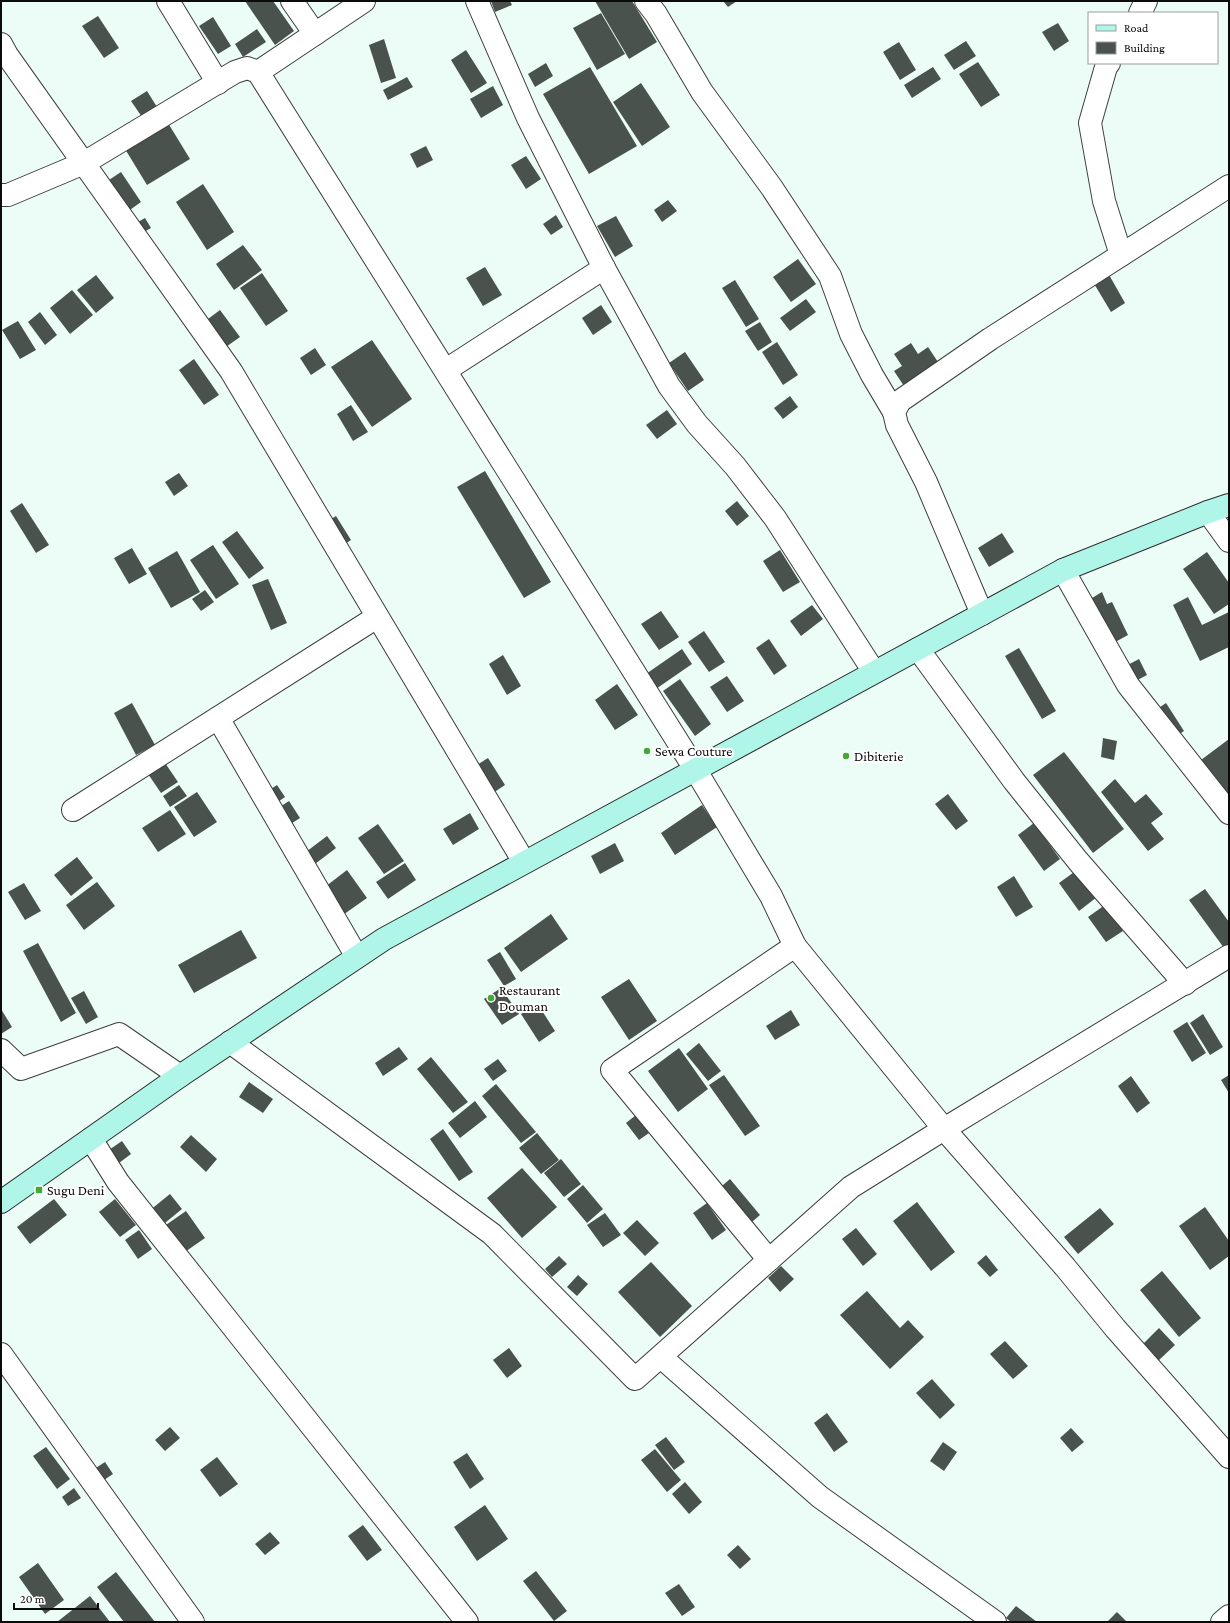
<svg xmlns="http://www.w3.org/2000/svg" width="1230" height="1623" font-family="'Crimson Pro',serif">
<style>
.building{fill:#49524c}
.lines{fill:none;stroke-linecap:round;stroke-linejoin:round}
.street-casing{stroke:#3e3e3e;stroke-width:24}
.secondary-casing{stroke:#2d2d2d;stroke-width:24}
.street{stroke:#fff;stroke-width:22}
.secondary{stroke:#aff5e8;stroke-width:22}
.poi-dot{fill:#43a935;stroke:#fff;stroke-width:1.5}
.labels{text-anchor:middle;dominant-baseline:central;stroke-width:4;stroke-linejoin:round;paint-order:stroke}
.poi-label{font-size:14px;fill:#0b0b0b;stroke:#fff;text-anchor:start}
</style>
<rect width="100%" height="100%" fill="#ecfdf8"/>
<g class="building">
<polygon points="245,1 273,1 294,31 275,45"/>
<polygon points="491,1 510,1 512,5 495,12"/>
<polygon points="595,1 632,1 657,42 629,59"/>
<polygon points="723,1 737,1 728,7"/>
<polygon points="601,13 625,54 597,70 573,28"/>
<polygon points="98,16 119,48 104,58 82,26"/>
<polygon points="213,17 231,46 218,54 199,26"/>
<polygon points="1058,23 1069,41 1054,51 1042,32"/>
<polygon points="257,29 266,42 243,57 235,44"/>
<polygon points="384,39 396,78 381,83 369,45"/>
<polygon points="966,41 976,56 954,70 944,55"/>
<polygon points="899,42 916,70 900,80 883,52"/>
<polygon points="466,50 487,83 471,93 451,60"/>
<polygon points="978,62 1000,95 981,107 959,74"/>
<polygon points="546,63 553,76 535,87 528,74"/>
<polygon points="590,67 637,146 589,174 543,94"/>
<polygon points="933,67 941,79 912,98 904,85"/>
<polygon points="407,77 413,87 388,100 383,90"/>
<polygon points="641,83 670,127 642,146 613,102"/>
<polygon points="493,86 503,105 481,118 470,99"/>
<polygon points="147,91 157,107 142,117 131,101"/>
<polygon points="168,123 190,159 147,185 125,149"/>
<polygon points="426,146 433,160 417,168 410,154"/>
<polygon points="526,156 541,179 526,189 511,165"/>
<polygon points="121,172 141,202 127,212 106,182"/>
<polygon points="203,184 234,232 207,250 176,202"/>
<polygon points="668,200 677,211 662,222 654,210"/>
<polygon points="556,215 563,227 551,235 543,224"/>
<polygon points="616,216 633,246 615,257 597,226"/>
<polygon points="145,218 151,228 137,236 131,226"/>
<polygon points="243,245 262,270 234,290 216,264"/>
<polygon points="798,259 816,284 791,302 773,277"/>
<polygon points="485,267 502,295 483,306 466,278"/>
<polygon points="262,273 288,311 266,326 240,288"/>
<polygon points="1108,273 1125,303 1111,312 1093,282"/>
<polygon points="96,275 114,298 96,313 77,290"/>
<polygon points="735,280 759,319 746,327 722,288"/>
<polygon points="72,290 93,315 70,334 50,308"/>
<polygon points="806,299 816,312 790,331 780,318"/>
<polygon points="601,305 612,322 593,335 582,318"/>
<polygon points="220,310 240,337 223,349 204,322"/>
<polygon points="40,312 57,335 45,345 28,322"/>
<polygon points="18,321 36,350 20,359 2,330"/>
<polygon points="760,322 772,342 758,351 745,331"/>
<polygon points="372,340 412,399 372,427 331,367"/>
<polygon points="777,342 798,375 783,385 762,352"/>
<polygon points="911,343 918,354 928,347 938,362 904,386 894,371 902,366 894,354"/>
<polygon points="315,348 326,365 311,375 300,358"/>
<polygon points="685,352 704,380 688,391 669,363"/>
<polygon points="194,359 219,395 204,405 179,370"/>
<polygon points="790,396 798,407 783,419 774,408"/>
<polygon points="351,405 368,432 353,441 337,414"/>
<polygon points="667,410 677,424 657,439 646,425"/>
<polygon points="485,471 551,582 524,598 457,487"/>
<polygon points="179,473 188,486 174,496 165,482"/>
<polygon points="737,501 749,516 737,526 725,511"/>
<polygon points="22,503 49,545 36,553 10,511"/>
<polygon points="336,516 351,540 336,550 320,526"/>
<polygon points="237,531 264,568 249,579 222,542"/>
<polygon points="1002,533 1014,552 989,567 978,548"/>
<polygon points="213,545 239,584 216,599 190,560"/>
<polygon points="132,548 147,574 129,584 114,558"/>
<polygon points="780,550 800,582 783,592 763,561"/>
<polygon points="177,551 200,592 171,608 148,568"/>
<polygon points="1207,552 1229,583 1229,604 1214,614 1183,569"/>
<polygon points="268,579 287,623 271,630 252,585"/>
<polygon points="205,590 214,602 201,611 192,599"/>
<polygon points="1102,592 1107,604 1112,602 1128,635 1108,646 1090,613 1098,609 1092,598"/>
<polygon points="1188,597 1202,625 1229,612 1229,647 1200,661 1173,605"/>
<polygon points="812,605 823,619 801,636 790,621"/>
<polygon points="661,611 679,637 659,650 641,624"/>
<polygon points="704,631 725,662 709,672 688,642"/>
<polygon points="769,639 787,666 774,675 756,648"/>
<polygon points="1019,648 1056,711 1042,719 1005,656"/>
<polygon points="682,649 692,664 653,691 643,676"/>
<polygon points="503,655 521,686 507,695 489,664"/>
<polygon points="1139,659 1147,675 1128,685 1120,669"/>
<polygon points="727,676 744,701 727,712 710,687"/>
<polygon points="680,679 711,724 695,736 663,691"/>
<polygon points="617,684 638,715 615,730 595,700"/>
<polygon points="132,703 155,745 136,755 114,713"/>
<polygon points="1166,703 1184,731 1167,742 1150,714"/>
<polygon points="1103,738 1117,741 1114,760 1101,757"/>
<polygon points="1229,739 1229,823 1189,769"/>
<polygon points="1064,752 1124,829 1093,853 1033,775"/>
<polygon points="161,757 178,782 161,793 144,768"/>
<polygon points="488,758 505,785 487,797 469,770"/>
<polygon points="1115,779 1135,803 1146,794 1163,814 1151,823 1164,839 1148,851 1101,792"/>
<polygon points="179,785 187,796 170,807 163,796"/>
<polygon points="277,785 285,797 269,808 260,796"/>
<polygon points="197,792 217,822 194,837 174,807"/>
<polygon points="948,794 968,821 956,830 935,804"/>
<polygon points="289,801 300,818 283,829 272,812"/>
<polygon points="702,805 717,827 675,855 661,833"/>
<polygon points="170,810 186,834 158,852 142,828"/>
<polygon points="470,813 479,829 453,845 443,829"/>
<polygon points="1034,823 1060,859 1044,871 1018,835"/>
<polygon points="378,824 404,861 384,874 358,838"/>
<polygon points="327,836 336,848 307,870 298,858"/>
<polygon points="615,843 624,861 600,874 591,856"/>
<polygon points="77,857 93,878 71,896 54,875"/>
<polygon points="405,863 416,880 388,899 376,882"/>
<polygon points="347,870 367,898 340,917 321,890"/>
<polygon points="1077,870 1097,897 1079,911 1059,883"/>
<polygon points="1014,876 1033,907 1016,917 997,887"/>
<polygon points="97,882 115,906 84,930 66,905"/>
<polygon points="24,883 41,911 25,920 8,892"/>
<polygon points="1205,889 1229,922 1229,945 1224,948 1189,900"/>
<polygon points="1105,905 1123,931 1106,942 1088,917"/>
<polygon points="551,914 568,939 521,972 504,948"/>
<polygon points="241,930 257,958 194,993 178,965"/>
<polygon points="38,943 76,1013 61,1022 23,951"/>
<polygon points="500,952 516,979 504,986 487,960"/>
<polygon points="629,979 657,1021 629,1040 601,997"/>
<polygon points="501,988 519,1014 502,1025 484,999"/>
<polygon points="84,991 98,1017 86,1024 71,998"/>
<polygon points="537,1003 555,1031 539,1042 521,1014"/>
<polygon points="1,1009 12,1027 1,1034"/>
<polygon points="791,1010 800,1025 775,1040 766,1026"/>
<polygon points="1203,1014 1223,1047 1210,1055 1190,1023"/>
<polygon points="1187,1022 1206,1053 1192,1062 1173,1031"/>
<polygon points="699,1043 721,1071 708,1081 686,1054"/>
<polygon points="399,1047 408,1059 383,1076 375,1063"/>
<polygon points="679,1048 708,1089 678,1112 648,1071"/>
<polygon points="431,1057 468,1102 453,1113 417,1069"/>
<polygon points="498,1059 507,1071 493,1081 484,1069"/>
<polygon points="724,1075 760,1126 745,1136 709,1085"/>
<polygon points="1229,1075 1229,1093 1221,1080"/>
<polygon points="1131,1076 1150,1103 1137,1113 1118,1086"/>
<polygon points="249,1082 273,1099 263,1113 239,1097"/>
<polygon points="496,1084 536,1132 521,1143 482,1096"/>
<polygon points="475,1101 487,1117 460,1138 448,1123"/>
<polygon points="636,1115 649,1133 639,1140 626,1123"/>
<polygon points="443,1129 473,1172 459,1181 430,1139"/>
<polygon points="537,1133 559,1160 541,1174 519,1148"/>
<polygon points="191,1135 217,1159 206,1172 180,1147"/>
<polygon points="122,1141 131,1154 115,1166 106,1152"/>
<polygon points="561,1159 581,1184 564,1197 544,1173"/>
<polygon points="522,1168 557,1207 522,1238 487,1198"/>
<polygon points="730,1179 760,1215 746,1227 716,1191"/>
<polygon points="583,1185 603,1209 587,1223 567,1199"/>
<polygon points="170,1194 182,1209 160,1227 149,1211"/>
<polygon points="54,1199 67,1215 30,1244 17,1227"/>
<polygon points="115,1199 136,1225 120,1237 99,1212"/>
<polygon points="917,1202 955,1252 931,1271 893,1221"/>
<polygon points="707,1203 726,1230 712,1240 693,1213"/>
<polygon points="1205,1207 1229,1241 1229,1256 1210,1270 1179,1226"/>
<polygon points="1100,1208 1114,1224 1078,1254 1064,1237"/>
<polygon points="186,1211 205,1238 182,1254 163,1227"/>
<polygon points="605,1213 621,1235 603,1247 587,1225"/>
<polygon points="637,1220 659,1243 645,1256 623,1233"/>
<polygon points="856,1228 877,1254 863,1266 842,1239"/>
<polygon points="139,1230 152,1249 138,1259 125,1240"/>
<polygon points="986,1255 998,1270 990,1277 977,1263"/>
<polygon points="559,1256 567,1264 552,1277 545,1269"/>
<polygon points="651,1262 692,1306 660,1337 618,1292"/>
<polygon points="781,1266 794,1279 780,1292 768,1278"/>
<polygon points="1162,1271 1201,1318 1179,1337 1140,1290"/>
<polygon points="578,1275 588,1284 577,1296 567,1287"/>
<polygon points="867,1291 900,1328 908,1320 924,1337 890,1369 840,1315"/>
<polygon points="1159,1328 1175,1345 1158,1361 1143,1344"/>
<polygon points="1005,1341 1028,1366 1013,1379 990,1354"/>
<polygon points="509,1348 522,1366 507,1378 493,1360"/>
<polygon points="932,1379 955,1405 940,1419 916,1393"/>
<polygon points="827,1413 848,1442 834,1452 814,1423"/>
<polygon points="170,1427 180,1438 165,1451 155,1440"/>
<polygon points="1071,1428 1084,1442 1072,1452 1060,1438"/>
<polygon points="666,1437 685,1462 674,1470 655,1445"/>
<polygon points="943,1442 957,1452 944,1471 930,1461"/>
<polygon points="46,1447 70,1479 57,1489 33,1456"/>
<polygon points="655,1449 681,1480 667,1492 641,1460"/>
<polygon points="467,1453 484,1479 470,1489 453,1462"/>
<polygon points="217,1457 238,1484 220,1497 200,1470"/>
<polygon points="105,1462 113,1474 95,1486 88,1473"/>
<polygon points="685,1482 702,1502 689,1514 672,1494"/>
<polygon points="74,1488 81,1498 68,1506 62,1497"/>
<polygon points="485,1505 508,1539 477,1561 454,1527"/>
<polygon points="363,1525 382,1550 367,1561 348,1536"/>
<polygon points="270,1532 280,1543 265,1555 255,1544"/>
<polygon points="738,1545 751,1559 740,1569 727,1555"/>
<polygon points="38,1563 64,1600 45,1614 19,1577"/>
<polygon points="536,1571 567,1611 554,1621 523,1581"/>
<polygon points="116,1572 155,1622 124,1622 97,1587"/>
<polygon points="679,1584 695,1607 682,1616 665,1593"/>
<polygon points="90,1596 110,1622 57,1622"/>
<polygon points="1016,1606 1037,1622 1011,1622 1006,1618"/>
<polygon points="1117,1612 1127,1622 1107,1622"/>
</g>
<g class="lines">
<g class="street-casing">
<g id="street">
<polyline points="168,1 218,83"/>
<polyline points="292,1 315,34"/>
<polyline points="477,1 528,118 604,268 669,386 697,424 735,466 775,518 874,672"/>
<polyline points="646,1 656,14 702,92 772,188 830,276 851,334 872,375 894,412"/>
<polyline points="1140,13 1146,1"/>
<polyline points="1,44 7,55 231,371 524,862"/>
<polyline points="1109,63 1106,67 1090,123 1104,201 1121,255"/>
<polyline points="258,72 364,1"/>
<polyline points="1,195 8,195 84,163 235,72 247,68 258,72 695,769 771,896 795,946 944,1129 1065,1267 1115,1328 1229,1457"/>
<polyline points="446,370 604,268"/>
<polyline points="1208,512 1229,541"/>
<polyline points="1063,570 1128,685 1229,813"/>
<polyline points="982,614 926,482 897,425 894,412 900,401 990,339 1229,186"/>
<polyline points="918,649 1014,781 1078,861 1185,984"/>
<polyline points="218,718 357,957"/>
<polyline points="73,810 377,617"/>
<polyline points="230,1042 492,1234 635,1379 851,1187 944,1129 1229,956"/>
<polyline points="1,1050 21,1069 119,1034 180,1076"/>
<polyline points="91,1139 118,1182 467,1622"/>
<polyline points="769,1260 612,1070 795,946"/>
<polyline points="1,1354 193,1622"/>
<polyline points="661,1357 820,1497 995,1622"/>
<polyline points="1222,1622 1229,1616"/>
</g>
</g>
<g class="secondary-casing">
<polyline id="secondary" points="1,1202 180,1076 384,939 1063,570 1208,512 1229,505"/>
</g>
<use href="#street" class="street"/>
<use href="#secondary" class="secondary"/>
</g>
<g class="poi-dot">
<circle cx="647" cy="751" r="4"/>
<circle cx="846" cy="756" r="4"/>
<circle cx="491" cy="998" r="4"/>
<rect x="35" y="1186" width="8" height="8" rx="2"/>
</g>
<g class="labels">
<g class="poi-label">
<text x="655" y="751">Sewa Couture</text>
<text x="854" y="756">Dibiterie</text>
<text x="499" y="990">Restaurant<tspan x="499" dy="16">Douman</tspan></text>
<text x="47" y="1190">Sugu Deni</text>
</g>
</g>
<rect width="1230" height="1623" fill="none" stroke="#0b0b0b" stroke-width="4"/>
<rect x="1088" y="12" width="130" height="52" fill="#ffffff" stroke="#9d9d9d"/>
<rect x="1096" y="25" width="20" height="6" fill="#aff5e8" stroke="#9d9d9d"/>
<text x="1124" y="32" font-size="12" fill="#0b0b0b">Road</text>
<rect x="1096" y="42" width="20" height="12" fill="#49524c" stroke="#9d9d9d"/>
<text x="1124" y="52" font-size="12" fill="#0b0b0b">Building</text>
<path d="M14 1603v6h84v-6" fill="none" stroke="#0b0b0b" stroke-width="2"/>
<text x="20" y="1603" font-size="12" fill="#0b0b0b" stroke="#ffffff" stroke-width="3" paint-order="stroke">20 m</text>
</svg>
